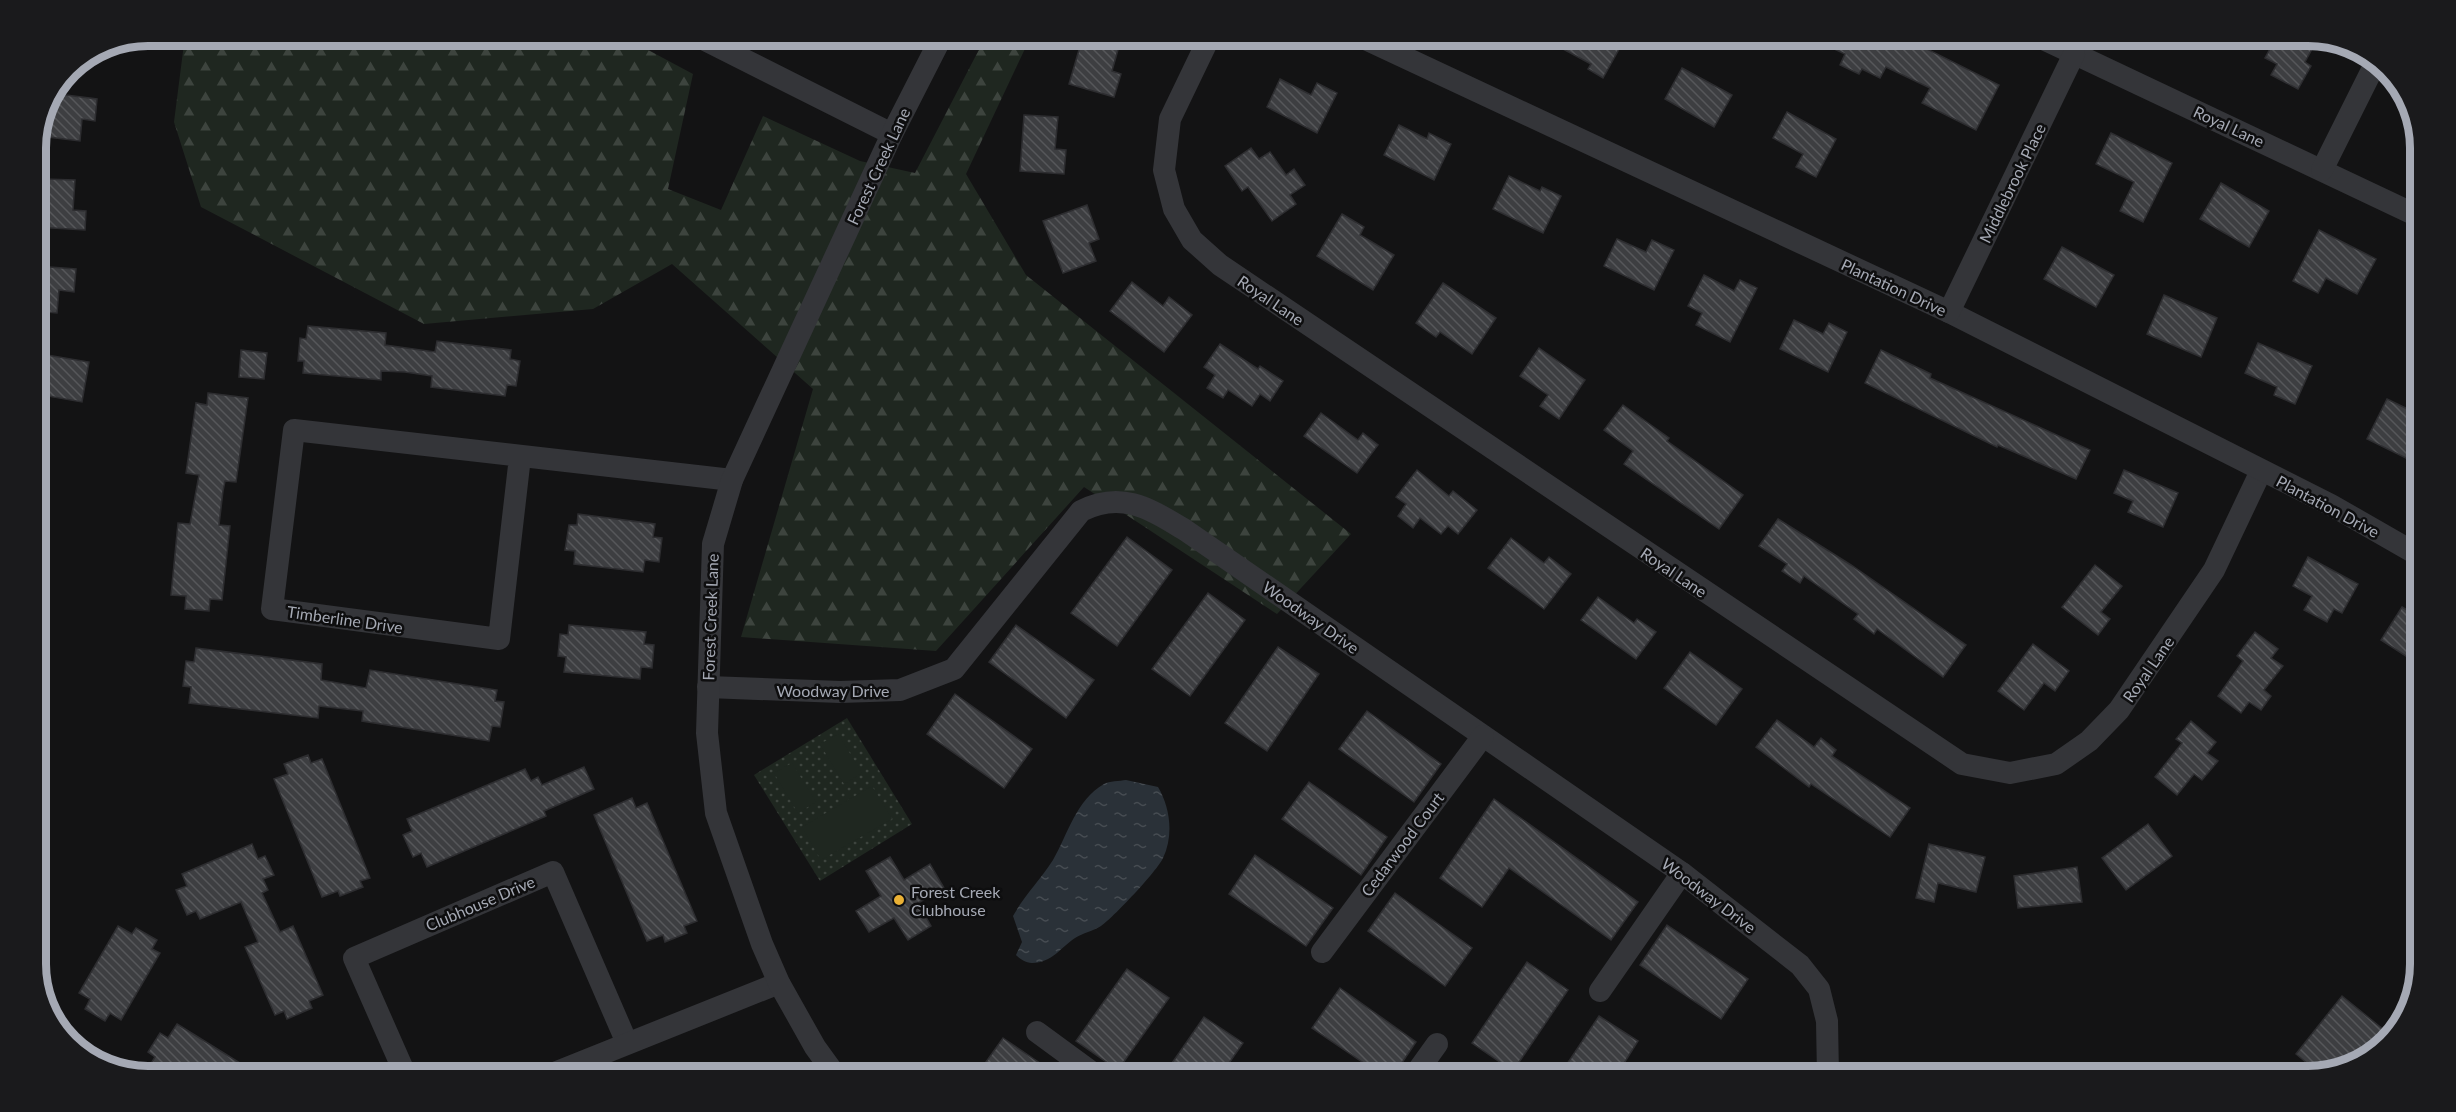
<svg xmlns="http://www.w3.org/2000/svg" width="2456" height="1112" font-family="Lato,sans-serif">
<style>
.grass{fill:url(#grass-dots)}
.forest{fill:url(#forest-firs)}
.garden{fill:#1f2720}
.water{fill:url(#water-ripples)}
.building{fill:url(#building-back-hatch);stroke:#2d2d30;stroke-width:1.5}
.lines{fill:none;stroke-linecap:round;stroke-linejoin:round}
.street{stroke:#343539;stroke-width:22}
.poi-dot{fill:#eab135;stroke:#0e0e0f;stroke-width:2}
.labels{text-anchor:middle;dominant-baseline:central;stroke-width:5;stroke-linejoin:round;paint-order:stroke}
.street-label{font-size:16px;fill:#a5a9b4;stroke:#0e0e0f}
.poi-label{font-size:16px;fill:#a5a9b4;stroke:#0e0e0f;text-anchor:start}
.rim{fill:none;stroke:#a5a9b4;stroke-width:8}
</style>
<defs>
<pattern id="grass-dots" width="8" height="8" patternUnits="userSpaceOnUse" patternTransform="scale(1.5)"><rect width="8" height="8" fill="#1f2720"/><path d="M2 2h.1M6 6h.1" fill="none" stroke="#3d443e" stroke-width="1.8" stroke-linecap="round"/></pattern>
<pattern id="forest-firs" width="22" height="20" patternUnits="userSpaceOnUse" patternTransform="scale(1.5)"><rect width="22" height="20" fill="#1f2720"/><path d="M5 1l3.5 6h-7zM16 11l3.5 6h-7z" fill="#3d443e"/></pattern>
<pattern id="water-ripples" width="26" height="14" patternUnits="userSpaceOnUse" patternTransform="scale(1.5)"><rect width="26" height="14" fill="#2a3138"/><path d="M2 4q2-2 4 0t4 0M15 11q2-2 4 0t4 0" fill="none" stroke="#464c52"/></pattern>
<pattern id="building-back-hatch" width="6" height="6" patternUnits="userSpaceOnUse" patternTransform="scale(1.5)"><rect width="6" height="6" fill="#3d3e41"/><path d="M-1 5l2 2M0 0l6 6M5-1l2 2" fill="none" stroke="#56575a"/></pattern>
</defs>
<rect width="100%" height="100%" fill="#131314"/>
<polygon class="grass" points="847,718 912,824 820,881 754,775"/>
<polygon class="forest" points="185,36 622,36 693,74 668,189 721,210 763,116 860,161 915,173 986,36 1031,36 966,174 1026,275 1351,534 1277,614 1084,487 936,651 741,637 813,389 672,264 593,309 424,324 201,207 174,122"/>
<g class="garden">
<polygon points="838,734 862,773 844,784 820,744"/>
<polygon points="792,763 816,802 798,813 774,773"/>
<polygon points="872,786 892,819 821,860 802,827"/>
</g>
<path class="water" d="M 1126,780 L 1158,787 C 1170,807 1174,835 1163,858 C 1158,870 1112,919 1101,926 C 1093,931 1083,933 1075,938 C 1061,947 1052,963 1032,963 C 1026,963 1020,959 1016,955 L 1022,942 L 1013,916 C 1024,896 1040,880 1053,860 C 1068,834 1076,800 1104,784 C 1109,781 1120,781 1126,780 Z"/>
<g class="building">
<polygon points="1083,36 1110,36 1121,39 1112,71 1121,74 1114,97 1069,84"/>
<polygon points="1539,36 1611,36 1623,42 1603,78 1588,69 1591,64"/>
<polygon points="1807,36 1901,36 1999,85 1976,130 1922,103 1930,88 1886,67 1880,78 1862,69 1859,74 1840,65 1845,54"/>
<polygon points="2277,36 2318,38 2305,62 2311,66 2298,89 2271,75 2277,64 2265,58"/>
<polygon points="1682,68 1732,95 1714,127 1665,99"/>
<polygon points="1280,79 1311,95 1317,83 1337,93 1317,133 1267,107"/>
<polygon points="58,94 97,99 95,121 82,119 80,141 48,137 51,108"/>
<polygon points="1787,112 1836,139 1816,177 1796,167 1803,154 1773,138"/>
<polygon points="1024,115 1058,117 1055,149 1066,150 1064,174 1020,171"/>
<polygon points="1399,125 1427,139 1429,133 1451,144 1434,180 1384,155"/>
<polygon points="2111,133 2172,163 2143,222 2120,211 2134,182 2096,164"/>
<polygon points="1251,148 1259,159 1270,152 1286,175 1294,169 1305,185 1290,195 1296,204 1272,221 1248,187 1242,191 1225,166"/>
<polygon points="1509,176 1540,191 1542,187 1561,196 1543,233 1493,209"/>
<polygon points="44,179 75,180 73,210 86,211 85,230 36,227 36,197 43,197"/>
<polygon points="2221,183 2269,211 2249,247 2200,219"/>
<polygon points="1087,205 1099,239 1089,243 1096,261 1063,273 1043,221"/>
<polygon points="1342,214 1364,227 1360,235 1394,255 1373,290 1317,256"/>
<polygon points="2319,230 2376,259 2357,294 2326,278 2318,293 2293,281"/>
<polygon points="1617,239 1646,252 1652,240 1674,250 1654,290 1604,266"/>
<polygon points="2062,247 2114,275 2096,307 2044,279"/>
<polygon points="36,266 76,269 74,292 59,290 57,313 36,311"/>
<polygon points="1704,275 1734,291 1740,280 1757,288 1730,342 1696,325 1702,313 1688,306"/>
<polygon points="1132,282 1163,306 1169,297 1192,315 1164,352 1110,311"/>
<polygon points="1443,283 1496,318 1472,354 1440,332 1436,337 1416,323"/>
<polygon points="2164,295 2217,318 2201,357 2147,334"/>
<polygon points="1794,320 1823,334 1829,323 1847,332 1828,372 1780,349"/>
<polygon points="308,326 386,333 385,345 435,352 437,341 511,350 510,359 520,361 516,386 507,385 505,396 431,387 432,376 405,372 381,371 381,380 303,373 304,361 298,361 300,338 306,339"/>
<polygon points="2258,343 2312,366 2295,404 2274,395 2277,387 2245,373"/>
<polygon points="1220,344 1258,369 1260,366 1283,381 1270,401 1260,394 1252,406 1228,390 1223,398 1207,388 1215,375 1204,367"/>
<polygon points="1539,348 1585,380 1559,419 1540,406 1548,395 1520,376"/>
<polygon points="241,350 267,353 264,379 239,377"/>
<polygon points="1881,350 1931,374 1930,378 2090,450 2076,479 1998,445 1997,447 1865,383"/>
<polygon points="41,354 89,362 82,402 36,394"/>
<polygon points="208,393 248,398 236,482 225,481 223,491 219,525 230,526 222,600 210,599 209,611 185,609 186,596 171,595 178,523 190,524 199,475 186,473 196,403 207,405"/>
<polygon points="2387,399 2420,415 2420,445 2412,461 2367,439"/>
<polygon points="1623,405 1669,438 1667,441 1743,495 1719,529 1624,464 1633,451 1604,430"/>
<polygon points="1321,413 1358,440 1363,433 1378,445 1357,473 1304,436"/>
<polygon points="1417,470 1449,496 1453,491 1477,510 1458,534 1448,526 1441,534 1420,518 1413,528 1398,516 1406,504 1396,497"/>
<polygon points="2124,470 2178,493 2163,527 2128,512 2133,501 2114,493"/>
<polygon points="578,514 655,524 653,537 662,538 659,562 645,560 643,572 574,564 575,551 565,550 569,525 577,525"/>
<polygon points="1778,519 1851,565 1966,645 1943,677 1877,629 1874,634 1854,619 1858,614 1804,576 1800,583 1782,571 1787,564 1759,546"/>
<polygon points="1127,537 1172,570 1117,646 1071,613"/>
<polygon points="1511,538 1544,563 1549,557 1571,574 1544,609 1488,568"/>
<polygon points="2308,557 2358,584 2342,613 2334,609 2327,622 2304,610 2312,596 2293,586"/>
<polygon points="2095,565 2122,586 2101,612 2110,619 2098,635 2062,607"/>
<polygon points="1208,593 1245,620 1190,696 1152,669"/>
<polygon points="1598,597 1634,623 1637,619 1656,632 1636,659 1581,620"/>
<polygon points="2402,607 2420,618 2420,647 2412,660 2381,640"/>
<polygon points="569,625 646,632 644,644 654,645 652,668 641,667 640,679 564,672 566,657 558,656 560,634 568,635"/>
<polygon points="1016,625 1094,680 1066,718 989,662"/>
<polygon points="2255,632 2278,649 2271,658 2283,666 2264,690 2271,696 2261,710 2249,702 2241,713 2218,696 2243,661 2237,656"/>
<polygon points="2033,644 2069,671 2055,691 2044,683 2024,710 1998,691"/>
<polygon points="1278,647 1319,674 1267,751 1225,723"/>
<polygon points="196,648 322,664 321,680 366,688 370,670 497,690 495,701 504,702 500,727 492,726 489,741 362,721 363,711 319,706 318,718 189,703 191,687 183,686 186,661 194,662"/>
<polygon points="1690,652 1742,689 1716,725 1664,688"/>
<polygon points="955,694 1032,749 1004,788 927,734"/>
<polygon points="1367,711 1441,764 1414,802 1339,749"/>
<polygon points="1777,720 1814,747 1821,738 1836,750 1832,756 1910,808 1890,837 1811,784 1809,787 1756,747"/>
<polygon points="2191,721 2216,742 2207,753 2218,761 2202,780 2194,774 2177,795 2155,777 2182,743 2176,739"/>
<polygon points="308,755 311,763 322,759 370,878 360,881 363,887 340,896 338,891 322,897 274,779 288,774 284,764"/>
<polygon points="584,767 594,789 544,811 546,816 427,867 421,853 413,857 403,835 412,831 407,819 525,769 531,781 538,777 542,785"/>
<polygon points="1309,782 1387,837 1361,875 1282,819"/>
<polygon points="632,798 636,808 647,803 697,921 684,926 687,933 665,942 663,935 647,941 594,815"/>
<polygon points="1494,799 1638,902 1611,940 1509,868 1482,907 1440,878"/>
<polygon points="2148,824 2172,856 2126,890 2102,858"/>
<polygon points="252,844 258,859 265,856 274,875 263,879 268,890 262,893 280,932 293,926 323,995 309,1001 312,1008 287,1019 284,1011 275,1015 245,947 258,942 241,902 200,919 196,911 187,915 176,890 187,886 182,874"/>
<polygon points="1929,844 1985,857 1976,892 1938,883 1934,902 1916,898"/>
<polygon points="1255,855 1333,908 1306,946 1229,894"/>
<polygon points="890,857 904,880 930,864 944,888 918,903 931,926 908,940 894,918 869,932 856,911 881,896 866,871"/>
<polygon points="2077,867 2082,902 2018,908 2014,876"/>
<polygon points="1395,893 1472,948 1445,986 1368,931"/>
<polygon points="1667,925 1748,979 1721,1019 1640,965"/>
<polygon points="118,926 132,934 136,928 157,940 152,949 160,953 121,1020 110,1013 105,1021 85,1009 90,999 79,993"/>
<polygon points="1527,962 1568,990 1513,1071 1472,1043"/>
<polygon points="1127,969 1169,998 1118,1070 1076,1041"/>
<polygon points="1340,988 1416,1042 1393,1076 1383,1076 1312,1028"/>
<polygon points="2342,996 2389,1034 2370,1057 2319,1073 2296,1054"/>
<polygon points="1599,1016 1638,1041 1616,1076 1559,1076"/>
<polygon points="1204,1017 1243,1043 1220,1076 1163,1076"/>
<polygon points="177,1024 240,1063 232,1076 160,1076 148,1069 155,1057 148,1052 160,1033 168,1038"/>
<polygon points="1003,1038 1059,1076 976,1076"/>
</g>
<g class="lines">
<g class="street">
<polyline points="697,36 892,134"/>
<polyline points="1210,36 1170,119 1164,170 1174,209 1192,240 1220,265 1962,764 2010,773 2056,764 2089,741 2119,710 2214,570 2261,471"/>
<polyline points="1359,36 1949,312 2331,505 2420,556"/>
<polyline points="2037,36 2420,217"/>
<polyline points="2322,170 2375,64"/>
<polyline points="1949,312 2074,54"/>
<polyline points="520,457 499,639 272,609 294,430 732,480"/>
<path d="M 708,687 L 840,692 L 900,690 L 954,669 L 1081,511 C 1122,490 1150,509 1185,530 L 1682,873 L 1800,965 L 1819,989 L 1827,1021 L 1828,1076"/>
<polyline points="1322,952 1483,736"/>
<polyline points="1600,991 1682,873"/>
<polyline points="1037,1032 1097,1076"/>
<polyline points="406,1076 354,958 553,872 627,1043"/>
<polyline points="547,1076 779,983"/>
<polyline points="836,1076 815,1047 779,983 762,944 716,813 707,733 713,544 732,480 892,134 942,36"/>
<polyline points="1414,1076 1437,1044"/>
</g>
</g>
<circle class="poi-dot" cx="899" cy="900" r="6"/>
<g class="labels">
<g class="street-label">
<text transform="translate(2229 126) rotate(25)">Royal Lane</text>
<text transform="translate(878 166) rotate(-65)">Forest Creek Lane</text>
<text transform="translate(2012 183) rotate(-64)">Middlebrook Place</text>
<text transform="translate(1894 287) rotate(25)">Plantation Drive</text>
<text transform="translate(1271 300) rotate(34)">Royal Lane</text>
<text transform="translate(2328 506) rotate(28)">Plantation Drive</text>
<text transform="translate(1674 572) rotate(34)">Royal Lane</text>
<text transform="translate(710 617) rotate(-88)">Forest Creek Lane</text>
<text transform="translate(1311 617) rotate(35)">Woodway Drive</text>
<text transform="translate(345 619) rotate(8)">Timberline Drive</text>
<text transform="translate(2148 669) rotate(-55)">Royal Lane</text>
<text x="833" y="690">Woodway Drive</text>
<text transform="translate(1402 844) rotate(-53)">Cedarwood Court</text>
<text transform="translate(1709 895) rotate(37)">Woodway Drive</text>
<text transform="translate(480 903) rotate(-23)">Clubhouse Drive</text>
</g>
<g class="poi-label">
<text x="911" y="891">Forest Creek<tspan x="911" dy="18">Clubhouse</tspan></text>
</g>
</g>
<path d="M0 0H2456V1112H0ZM148 46H2308A102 102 0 0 1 2410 148V964A102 102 0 0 1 2308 1066H148A102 102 0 0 1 46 964V148A102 102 0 0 1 148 46Z" fill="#1a1a1c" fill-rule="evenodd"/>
<path class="rim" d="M148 46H2308A102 102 0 0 1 2410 148V964A102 102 0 0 1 2308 1066H148A102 102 0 0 1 46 964V148A102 102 0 0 1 148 46Z"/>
</svg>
